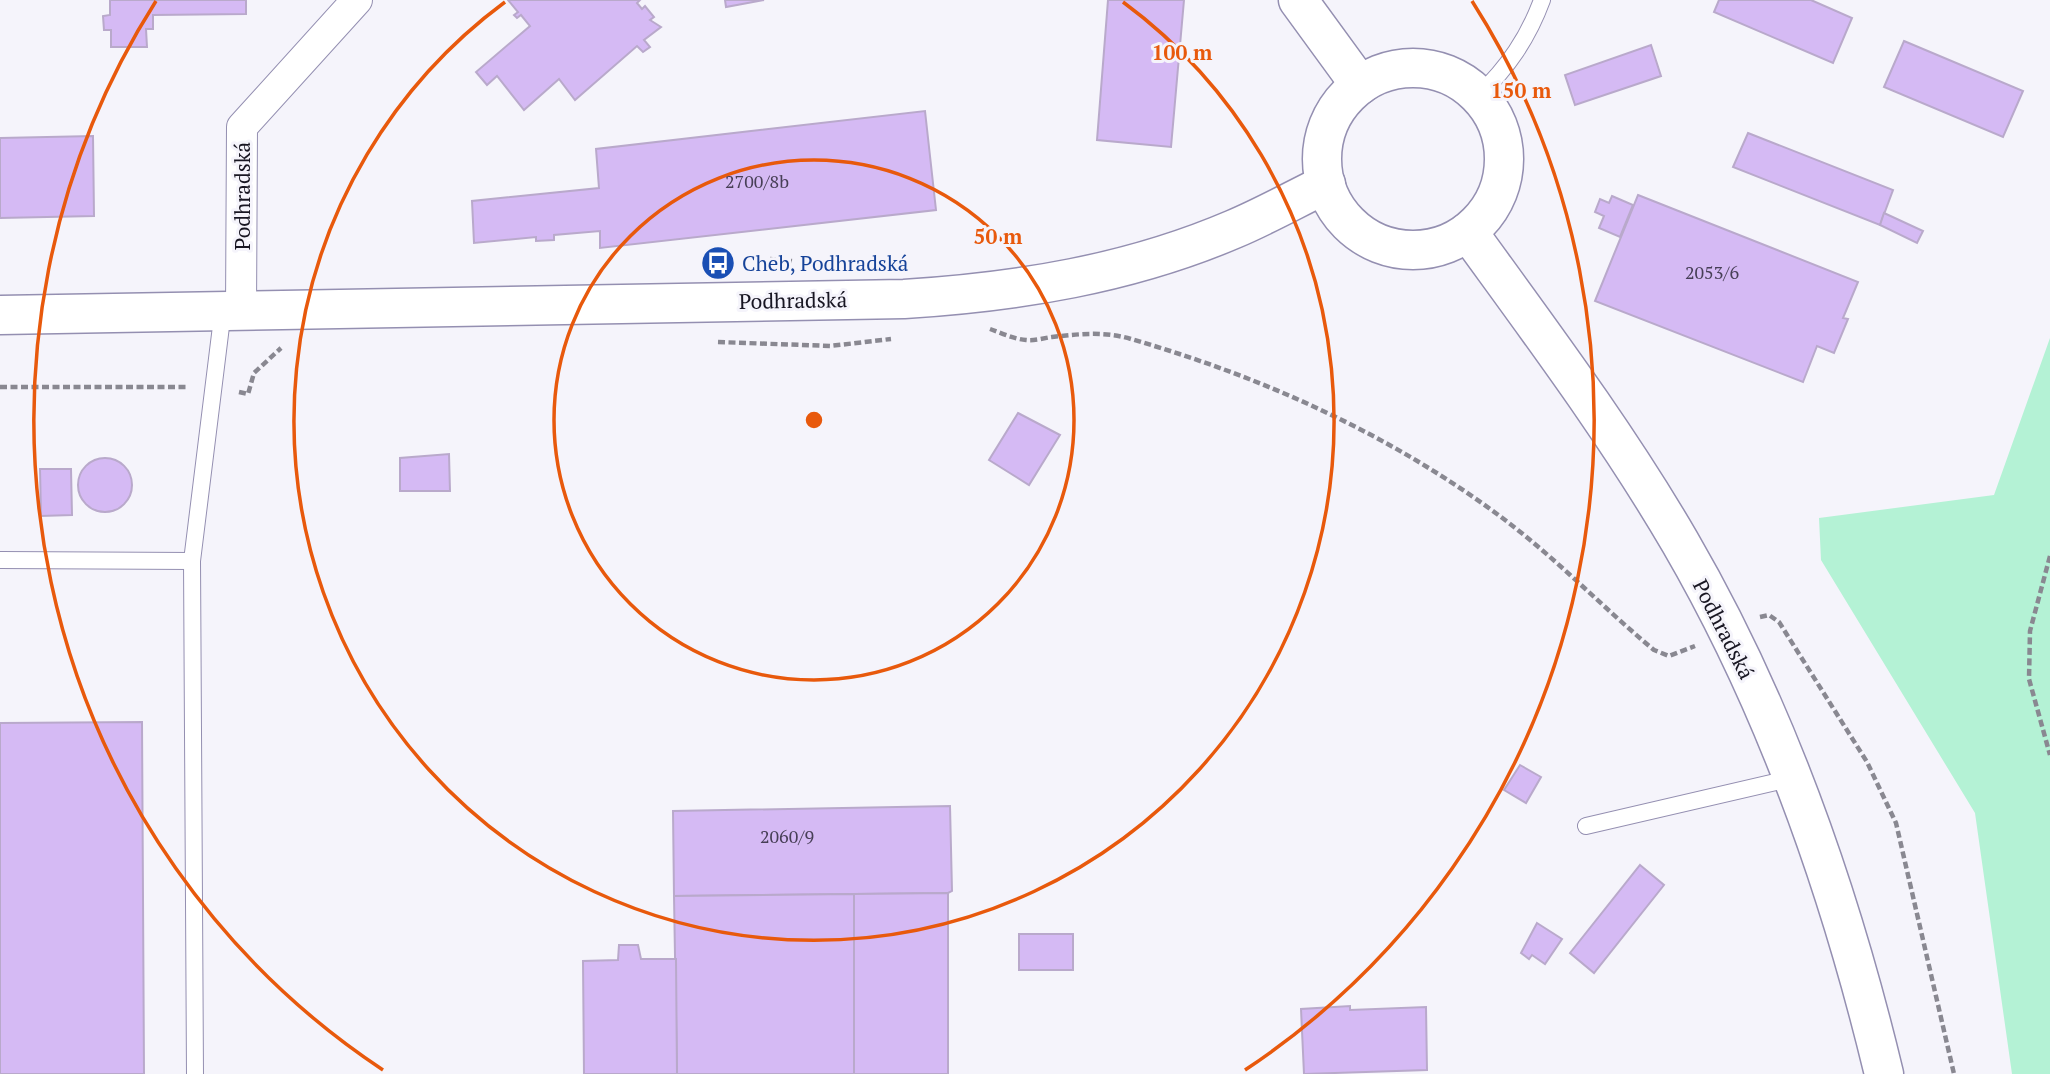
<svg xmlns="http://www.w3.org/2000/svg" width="2050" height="1074" font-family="'PT Serif',serif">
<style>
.green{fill:#b4f2d5}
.building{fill:#d5baf4;stroke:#b9a9cb;stroke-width:2}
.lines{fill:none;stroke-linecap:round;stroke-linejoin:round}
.service-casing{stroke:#948fb1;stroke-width:18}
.minor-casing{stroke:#948fb1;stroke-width:32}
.tertiary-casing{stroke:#948fb1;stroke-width:41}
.secondary-casing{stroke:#948fb1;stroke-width:41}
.path{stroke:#898891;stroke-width:4.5;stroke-dasharray:7 3.5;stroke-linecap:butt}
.service{stroke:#fff;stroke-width:16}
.minor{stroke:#fff;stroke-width:30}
.tertiary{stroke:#fff;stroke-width:38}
.secondary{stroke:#fff;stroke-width:38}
.ring{fill:none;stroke:#e8590c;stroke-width:3.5}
.labels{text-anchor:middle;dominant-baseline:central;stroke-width:6;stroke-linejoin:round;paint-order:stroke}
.number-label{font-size:18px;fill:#473f56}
.street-label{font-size:21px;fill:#181622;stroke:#f5f4fb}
.transit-label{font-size:21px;fill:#164399;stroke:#f5f4fb;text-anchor:start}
.centre{fill:#e8590c;stroke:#f5f4fb;stroke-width:3.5}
.ring-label{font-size:21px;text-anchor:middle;font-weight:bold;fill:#e8590c;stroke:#f5f4fb;stroke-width:6;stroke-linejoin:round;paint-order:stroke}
</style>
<rect width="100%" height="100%" fill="#f5f4fb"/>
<polygon class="green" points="2050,338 2050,1074 2012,1074 1975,813 1821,560 1819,518 1994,495"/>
<g class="building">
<polygon points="110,0 246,0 246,14 153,15 153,29 146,29 147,47 111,47 111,30 104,30 103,16 110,15"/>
<polygon points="508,0 640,0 637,3 642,9 645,6 654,17 650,20 661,27 644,40 650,47 643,52 637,46 575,100 559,79 524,110 497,76 487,85 476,72 530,26 521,15 517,18 514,15 518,12"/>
<polygon points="725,0 764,0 726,7"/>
<polygon points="1108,0 1184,0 1171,147 1097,140"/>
<polygon points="1719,0 1811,0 1852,18 1833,63 1714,12"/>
<polygon points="1904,41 2023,91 2003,137 1884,87"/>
<polygon points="1651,45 1661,76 1575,105 1565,75"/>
<polygon points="925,111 936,210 600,248 600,231 554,235 554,240 536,241 536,237 474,243 472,201 599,188 596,149"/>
<polygon points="1748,133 1893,190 1880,225 1733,167"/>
<polygon points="93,136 94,216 0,218 0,138"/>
<polygon points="1638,195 1858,282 1843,318 1848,319 1834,353 1817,346 1803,382 1595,301"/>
<polygon points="1612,196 1633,205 1620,237 1599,228 1604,216 1595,212 1600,199 1609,203"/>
<polygon points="1884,213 1923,231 1917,243 1880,225"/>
<polygon points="1018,413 1060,435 1029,485 989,460"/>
<polygon points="449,454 450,491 400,491 400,458"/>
<circle cx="105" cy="485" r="27"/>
<polygon points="40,469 71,469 72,515 41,516"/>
<polygon points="142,722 144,1074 0,1074 0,723"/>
<polygon points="1520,765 1541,777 1526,803 1504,790"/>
<polygon points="950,806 952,891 948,893 674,896 673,811"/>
<polygon points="1640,865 1664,885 1594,973 1570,953"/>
<polygon points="948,893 948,1074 854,1074 854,894"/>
<polygon points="854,894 854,1074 677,1074 674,896"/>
<polygon points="1537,923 1562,939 1545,964 1532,955 1529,959 1521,953"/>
<rect x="1019" y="934" width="54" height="36"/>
<polygon points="619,945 638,945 641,959 676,959 677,1074 584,1074 583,961 618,960"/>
<polygon points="1350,1006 1350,1010 1426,1007 1427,1070 1304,1074 1301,1009"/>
</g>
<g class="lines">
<g class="service-casing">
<g id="service">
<path d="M 1479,95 C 1508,67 1528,38 1542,0"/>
<polyline points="0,560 192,561 223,310"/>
<polyline points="192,561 195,1074"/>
<polyline points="1586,826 1793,778"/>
</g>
</g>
<g class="minor-casing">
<polyline id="minor" points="241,310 242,127 357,0"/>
</g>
<g class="tertiary-casing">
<path id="tertiary" d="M 0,315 L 904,299 C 1017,292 1129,274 1234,229 C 1265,216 1295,199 1326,184"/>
</g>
<g class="secondary-casing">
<g id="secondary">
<polyline points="1298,0 1360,85"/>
<circle cx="1413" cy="159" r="91"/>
<path d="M 1468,232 C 1542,334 1617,434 1680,542 C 1775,705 1840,891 1884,1074"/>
</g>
</g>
<g class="path">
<polyline points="770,259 792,261"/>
<path d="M 990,329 C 1001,333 1014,339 1026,340 C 1034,341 1044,338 1052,337 C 1079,334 1104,331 1131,339 C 1262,377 1387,433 1497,514 C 1553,555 1601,606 1654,650 L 1669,656 L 1695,646"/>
<polyline points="718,342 830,346 891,339"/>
<polyline points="0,387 188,387"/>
<polyline points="239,392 248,394 254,373 281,348"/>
<polyline points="2050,556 2030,631 2029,679 2050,755"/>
<polyline points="1760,617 1769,615 1779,622 1867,762 1896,823 1954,1074"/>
</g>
<use href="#service" class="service"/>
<use href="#minor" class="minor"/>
<use href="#tertiary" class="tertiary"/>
<use href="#secondary" class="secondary"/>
</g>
<g class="ring">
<circle cx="814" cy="420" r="260"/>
<path d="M1123 2A520 520 0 1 1 505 2"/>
<path d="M383 1070A780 780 0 0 1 156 1M1472 1A780 780 0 0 1 1245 1070"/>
</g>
<defs>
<g id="bus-disc" transform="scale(1.75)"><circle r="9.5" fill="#1a4fb4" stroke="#f5f4fb"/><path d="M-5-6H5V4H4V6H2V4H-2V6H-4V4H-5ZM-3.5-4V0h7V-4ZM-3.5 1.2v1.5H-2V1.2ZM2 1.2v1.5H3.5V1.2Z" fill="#fff"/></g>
</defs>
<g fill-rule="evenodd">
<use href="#bus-disc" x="718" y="263"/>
</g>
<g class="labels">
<g class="number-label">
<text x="757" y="181">2700/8b</text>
<text x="1712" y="272">2053/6</text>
<text x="787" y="836">2060/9</text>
</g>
<g class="street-label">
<text transform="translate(242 196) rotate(-90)">Podhradská</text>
<text transform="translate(793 300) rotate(-1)">Podhradská</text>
<text transform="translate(1724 629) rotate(63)">Podhradská</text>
</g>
<g class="transit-label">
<text x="742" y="263">Cheb, Podhradská</text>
</g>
</g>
<circle cx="814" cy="420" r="10" class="centre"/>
<g class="ring-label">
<text x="1182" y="60">100 m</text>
<text x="1521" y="98">150 m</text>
<text x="998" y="244">50 m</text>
</g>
</svg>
